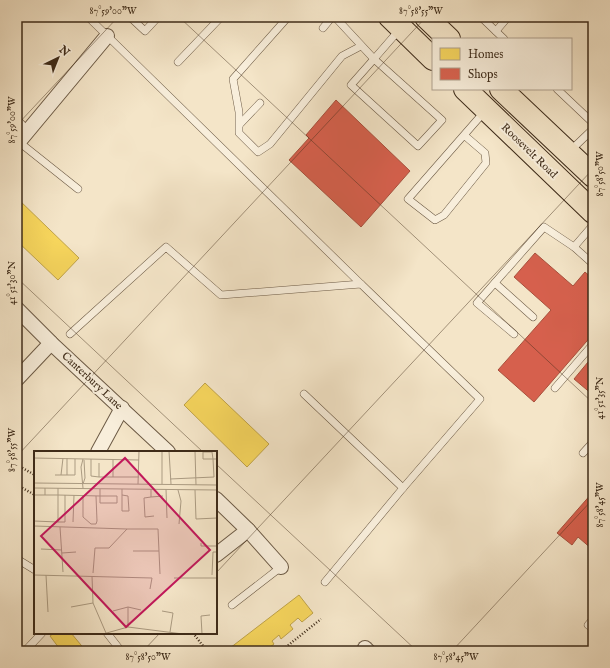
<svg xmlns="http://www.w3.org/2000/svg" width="610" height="668" font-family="'IM FELL English',serif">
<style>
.homes{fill:#f6d55c;stroke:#bfa248}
.shops{fill:#d6604d;stroke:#a8503d}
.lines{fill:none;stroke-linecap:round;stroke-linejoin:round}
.lane-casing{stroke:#6c5a45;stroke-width:8}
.street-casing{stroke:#6c5a45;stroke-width:16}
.primary-casing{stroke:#3e2b19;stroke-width:24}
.path{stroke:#3e2b19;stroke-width:2.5;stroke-dasharray:1 2;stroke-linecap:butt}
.lane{stroke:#f8eedb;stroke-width:7}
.street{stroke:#f8eedb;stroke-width:14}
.primary{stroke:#f4e5c8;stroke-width:22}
.ticks{fill:none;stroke:#3e2b19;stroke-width:1;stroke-opacity:0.45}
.labels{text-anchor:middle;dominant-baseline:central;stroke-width:4;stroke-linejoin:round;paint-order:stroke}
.street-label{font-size:11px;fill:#3e2b19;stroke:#f8eedb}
.inset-road{fill:none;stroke:#ab9b82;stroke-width:1}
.view{fill:#c2185b;fill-opacity:0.15;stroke:#c2185b;stroke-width:2}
.inset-edge{fill:none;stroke:#3e2b19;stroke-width:2}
.neatline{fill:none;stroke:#3e2b19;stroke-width:1.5}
.ticks-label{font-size:10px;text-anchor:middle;fill:#3e2b19}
</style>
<rect width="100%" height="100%" fill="#f4e5c8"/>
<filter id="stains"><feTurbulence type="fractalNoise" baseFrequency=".005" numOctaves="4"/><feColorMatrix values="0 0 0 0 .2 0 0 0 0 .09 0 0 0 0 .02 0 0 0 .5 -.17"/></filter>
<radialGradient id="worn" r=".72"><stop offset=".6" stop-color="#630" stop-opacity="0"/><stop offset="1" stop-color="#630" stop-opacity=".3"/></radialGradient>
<g class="homes">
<polygon points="17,198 79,258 58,280 17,241"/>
<polygon points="205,383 269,444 247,467 184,405"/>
<polygon points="299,595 313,613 302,622 298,618 290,625 293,629 281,639 279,635 272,641 274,644 265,651 261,651 259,649 256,651 232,651 230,648"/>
<polygon points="54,633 71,633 86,651 56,651 59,648 50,636"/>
</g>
<g class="shops">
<polygon points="336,100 410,171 361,227 289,160 309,138 306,135"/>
<polygon points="535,253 573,286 585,272 593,279 593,334 534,402 498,370 551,310 514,277"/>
<polygon points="593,356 593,395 574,379"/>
<polygon points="593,492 593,550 578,537 572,545 557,533"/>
</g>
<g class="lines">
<g class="lane-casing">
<g id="lane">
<polyline points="88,17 361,284"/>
<polyline points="130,17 145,31 158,17"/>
<polyline points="288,17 233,79 239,112 239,133 258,152 270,144 342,56 361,46"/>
<polyline points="335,17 374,59 400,29"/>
<polyline points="481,17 504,39"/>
<polyline points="323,28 332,17"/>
<polyline points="496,31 508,17"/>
<polygon points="374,59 442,120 418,146 351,85"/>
<polyline points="178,62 221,17"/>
<polyline points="557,89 593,123"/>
<polyline points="17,119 28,131"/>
<polyline points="240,124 260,103"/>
<polyline points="464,135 485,153 486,163 444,215 435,220 408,199 485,111"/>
<polyline points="19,142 78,189"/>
<polyline points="570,151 593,129"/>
<polyline points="593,225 574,247 593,264"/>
<polyline points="495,283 533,317"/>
<polyline points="70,334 166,247 221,295 361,284 480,399 403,488 325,582"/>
<polyline points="514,334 477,303 544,227 574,247"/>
<polyline points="555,388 593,344"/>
<polyline points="304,394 403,488"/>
<polyline points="583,453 593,442"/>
<polyline points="17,559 35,570"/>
<polyline points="232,605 281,567"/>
<polyline points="593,619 588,625 593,629"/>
<polyline points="107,633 121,651"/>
<polyline points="25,651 42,633"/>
</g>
</g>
<g class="street-casing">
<g id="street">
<polyline points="17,144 107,36"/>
<polyline points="17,309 51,343 168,452"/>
<polyline points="17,379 51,343"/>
<polyline points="98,452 122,408"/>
<polyline points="216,499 248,530 281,567"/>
<polyline points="216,555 248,530"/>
<polyline points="365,648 368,651"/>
</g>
</g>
<g class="primary-casing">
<g id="primary">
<polyline points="390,17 433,59"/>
<polyline points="426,17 449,39"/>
<polyline points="465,89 593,212"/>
<polyline points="501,89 593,176"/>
</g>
</g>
<g class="path">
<polyline points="17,465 35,475"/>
<polyline points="17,485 35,495"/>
<polyline points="193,633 207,651"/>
<polyline points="281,651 321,619"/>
</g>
<use href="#lane" class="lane"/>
<use href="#street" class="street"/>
<use href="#primary" class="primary"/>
</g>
<path class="ticks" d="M 179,17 L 593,403M 17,125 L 118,17M 17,278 L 203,452M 17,456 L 426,17M 216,464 L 417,651M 216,573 L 593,169M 143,651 L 160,633M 452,651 L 593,499"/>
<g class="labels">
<g class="street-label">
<text transform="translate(529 151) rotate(44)">Roosevelt Road</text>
<text transform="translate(92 381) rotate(43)">Canterbury Lane</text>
</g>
</g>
<g transform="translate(34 451)">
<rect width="183" height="183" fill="#f4e5c8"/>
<path class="inset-road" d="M 128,0 L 128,33M 135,0 L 137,33M 161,0 L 162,34M 0,7 L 105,9M 33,7 L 33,24M 49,8 L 47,16 L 49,37M 57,8 L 57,25 L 65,26 L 65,12M 79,8 L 79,26M 21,24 L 27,24 L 29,7M 27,24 L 41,24 L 41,8M 65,26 L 105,26M 136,28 L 180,26 L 179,8 L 178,1 L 169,1 L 169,8 L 183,8M 0,32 L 183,34M 49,33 L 51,27 L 50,9M 104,33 L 105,0M 0,37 L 183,39M 88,38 L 88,60 L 95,60 L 94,45 L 88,44M 117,38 L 117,46 L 129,45M 132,38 L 133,67M 144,39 L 147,50 L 145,73M 161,39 L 162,68 L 183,67M 0,44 L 11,44 L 11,37M 11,44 L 24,44 L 24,37M 49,44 L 49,66 L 57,73 L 62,73 L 63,70 L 62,45M 66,45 L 83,45 L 83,52 L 66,52 ZM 117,46 L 110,47 L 111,66 L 120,65M 0,70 L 24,71 L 24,44 L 66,45 L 66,38M 24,71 L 31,71 L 31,44M 39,71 L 40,44M 0,75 L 93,78M 26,76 L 29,121M 167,92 L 167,95 L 183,95M 7,98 L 28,99M 99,100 L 125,100M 28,102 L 42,101M 59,122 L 61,97 L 75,97 L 93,78 L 124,78 L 126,123M 0,124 L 118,127 L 116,138M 12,124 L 14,161M 178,124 L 179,101 L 183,101M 58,125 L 59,152 L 72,182M 140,127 L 183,127M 37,156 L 59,152M 94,156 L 94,176M 79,160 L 94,156 L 107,159M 128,160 L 139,162 L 136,181M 69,183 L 94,176 L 149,183M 168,183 L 167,165 L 176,164"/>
<path class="view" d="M 91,7 L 176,99 L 92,176 L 7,85 Z"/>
<rect width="183" height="183" class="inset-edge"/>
</g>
<rect width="610" height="668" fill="none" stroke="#f4e5c8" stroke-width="44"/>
<rect x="432" y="38" width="140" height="52" fill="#f8eedb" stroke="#aea08d"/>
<rect x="440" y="48" width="20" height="12" fill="#f6d55c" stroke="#aea08d"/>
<text x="468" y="58" font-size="12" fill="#3e2b19">Homes</text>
<rect x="440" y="68" width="20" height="12" fill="#d6604d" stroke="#aea08d"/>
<text x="468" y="78" font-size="12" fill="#3e2b19">Shops</text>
<g transform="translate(58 58) rotate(43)" stroke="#f8eedb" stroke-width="3" paint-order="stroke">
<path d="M0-3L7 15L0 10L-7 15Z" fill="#3e2b19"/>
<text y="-6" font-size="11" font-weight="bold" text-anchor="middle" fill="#3e2b19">N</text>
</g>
<rect x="22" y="22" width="566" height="624" class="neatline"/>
<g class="ticks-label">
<text x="113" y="14">87°59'00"W</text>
<text x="421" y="14">87°58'55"W</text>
<text transform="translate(11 120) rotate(-90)" y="4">87°59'00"W</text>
<text transform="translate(599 174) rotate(-90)" y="4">87°58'50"W</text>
<text transform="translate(11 283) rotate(-90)" y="4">41°51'30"N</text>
<text transform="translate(599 398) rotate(-90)" y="4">41°51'35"N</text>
<text transform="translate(11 450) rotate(-90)" y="4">87°58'55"W</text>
<text transform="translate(599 505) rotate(-90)" y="4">87°58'45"W</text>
<text x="148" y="660">87°58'50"W</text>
<text x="456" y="660">87°58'45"W</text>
</g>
<rect width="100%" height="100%" filter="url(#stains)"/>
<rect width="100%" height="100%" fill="url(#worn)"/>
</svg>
